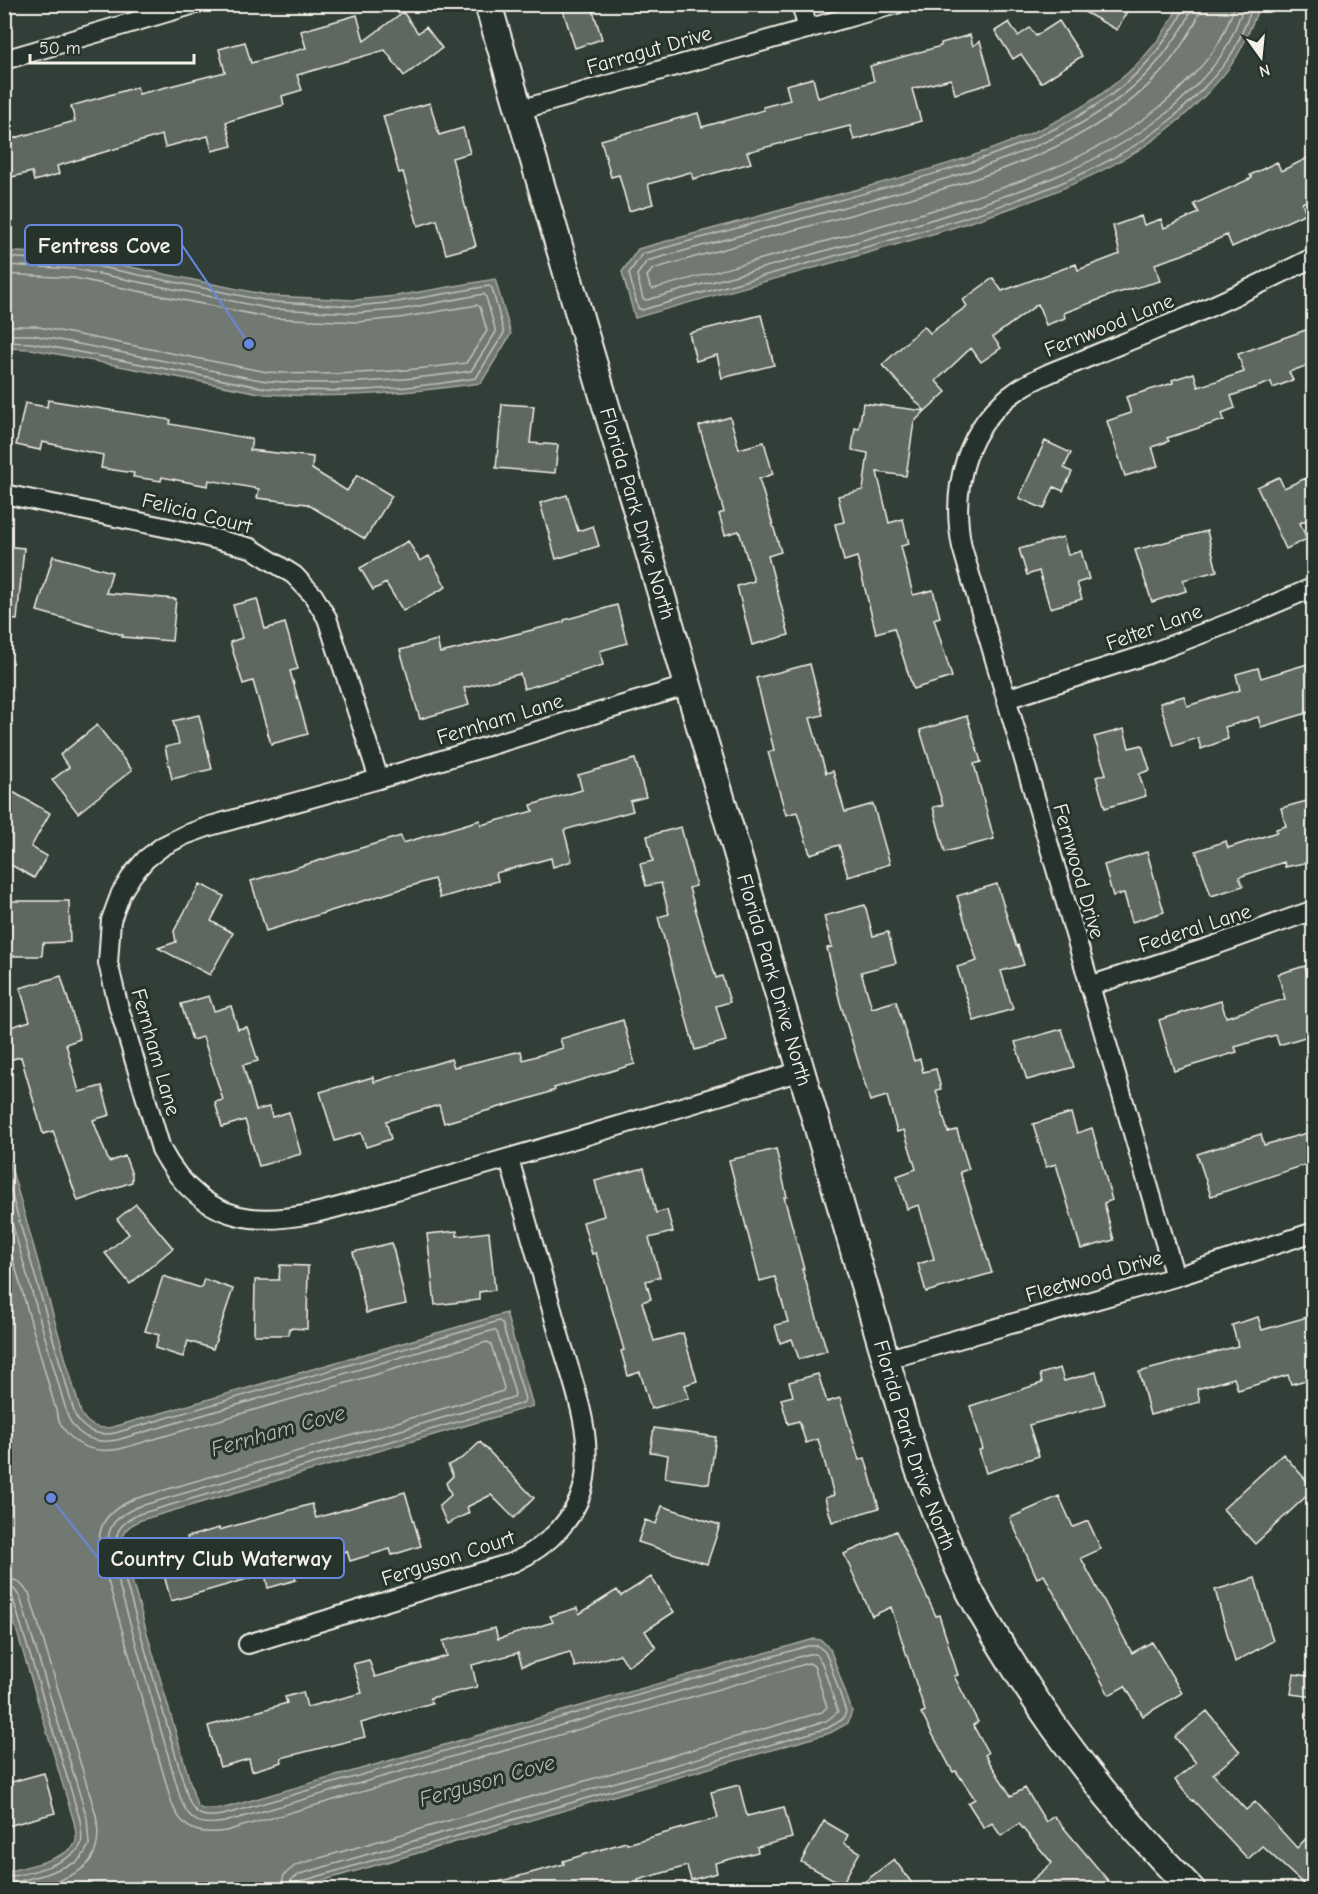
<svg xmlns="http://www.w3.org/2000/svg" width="1318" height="1894" font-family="'Comic Neue',sans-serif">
<rect width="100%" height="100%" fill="#323e38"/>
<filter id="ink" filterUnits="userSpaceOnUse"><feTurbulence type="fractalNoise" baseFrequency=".0167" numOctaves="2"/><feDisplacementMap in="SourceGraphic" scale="12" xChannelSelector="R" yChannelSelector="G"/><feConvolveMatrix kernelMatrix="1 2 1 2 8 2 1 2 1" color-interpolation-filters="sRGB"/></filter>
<g filter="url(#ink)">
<path fill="#727972" stroke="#a6a9a1" stroke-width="1.5" d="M1179,5H1260C1253,21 1247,39 1238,54C1227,75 1193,109 1174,124C1113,177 1012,209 936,233C836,263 735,289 635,318L622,272L638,249C705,231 773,212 840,194C957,162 1123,125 1179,5Z
M5,251L77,256L272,296L355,300L396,296L495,279L511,334L481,383C408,393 338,399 265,394L31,349L5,348Z
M5,1146L81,1413C88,1426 98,1430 113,1427L506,1313L533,1406L141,1520C128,1526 120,1532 122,1546L194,1796L197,1805L202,1809H221L814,1639L821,1640L830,1649L852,1711L848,1723L830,1733L294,1889H5V1872C21,1868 72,1858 76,1841C77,1835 75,1828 74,1822L5,1592Z"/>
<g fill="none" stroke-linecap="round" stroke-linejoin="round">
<path stroke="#c0c1b9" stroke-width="1.5" d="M1184,4C1182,18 1172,29 1165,40C1101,136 945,171 840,200C774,218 708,236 642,254L629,273L638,308L642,310C739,282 838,256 935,227C1012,203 1106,173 1169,121C1187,106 1223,70 1234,50C1241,36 1247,20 1254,4
M1191,4C1191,19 1179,33 1171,44C1106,142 951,178 844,207C778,225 713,243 647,261L637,275L643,299L647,300C740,273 834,250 927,221C1009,196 1094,169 1163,116C1180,103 1218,65 1227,46C1234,33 1239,18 1245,4
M1200,4C1200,21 1188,35 1179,49C1112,149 959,185 850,215C784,233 718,250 653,269L647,276L650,287L653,289C745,263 838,239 930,211C1008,187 1092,160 1157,109C1176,94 1208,62 1219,42C1226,30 1230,17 1236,4
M4,257L76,262L272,302L356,306L397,302L489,286L492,288L504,333L476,378C406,390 336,394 265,388L32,343L4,342
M4,265L75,269L272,309L356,313L398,310L484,294L486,297L496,332L471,371C403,381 335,386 266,381L33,335H4
M4,274L74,278L271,318L357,322L399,318L477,305L480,307L487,331L466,363C400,372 334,377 267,372L34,326H4
M4,1168L75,1415C84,1432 97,1436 115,1433L499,1321L502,1323L525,1399L523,1403L139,1514C123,1522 114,1530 116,1548L188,1798C195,1817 204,1818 223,1815L808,1646H818L825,1652L829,1661L846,1712L843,1719L828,1728L302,1881L298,1884L297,1890
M4,1195L68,1417C78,1438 95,1444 117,1440L494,1330L497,1332L515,1394L514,1397L137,1507C116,1517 105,1526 109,1550L181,1800C190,1823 201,1826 225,1822L809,1654H816L822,1663L838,1712L826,1721L300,1874L291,1880L289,1890
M4,1227L59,1421C72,1446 93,1454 120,1449L487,1342L491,1344L504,1388L503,1391L134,1499C109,1510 95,1524 100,1553L172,1804C183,1831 199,1835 226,1831L809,1663L814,1666L827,1707L822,1712L296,1865L284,1875L280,1890
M4,1578L18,1581L29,1593L96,1815C107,1872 70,1877 26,1890
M4,1587L14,1589L20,1597L87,1818L89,1845L84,1854L77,1862L43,1875L4,1885
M4,1594L10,1595L13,1599L80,1820C81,1827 83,1836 81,1844C75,1862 22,1876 4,1877"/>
</g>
<path fill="#5f6861" stroke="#f4f1e8" stroke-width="1.5" d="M561,4H591L602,39L575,48Z
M1070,4H1131L1117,30Z
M403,12L418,33L426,27L442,48L404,76L385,50L297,75L302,90L282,96L284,105L226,122L232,146L212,151L208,136L165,147L162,135L57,166L59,174L34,181L32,172L4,179V141L75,121L71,106L137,87L139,94L225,72L219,49L245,42L251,63L306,48L301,31L357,15L364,41Z
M1059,21L1082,56L1041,83L1021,54L1013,59L995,31L1009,22L1018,36L1030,28L1036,36Z
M970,35L973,46L980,41L992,83L955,94L951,79L912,89L921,121L854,140L850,126L747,152L751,163L693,179L691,172L648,184L653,204L629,211L619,175L611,177L601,140L698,113L702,127L764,110L763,107L790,100L786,85L813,78L818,98L874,81L870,66L941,46V43Z
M430,103L439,135L463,128L470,153L452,158L476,246L446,254L437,220L418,226L403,172L399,173L383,116Z
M1314,155V198L1302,203L1306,213L1232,247L1227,235L1182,255L1155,264L1160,281L1114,294L1064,313L1065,318L1046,325L1038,304L993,337L1001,348L981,362L971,348L936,381L946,392L925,411L882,365L924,326L930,333L967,306L963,300L993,278L1002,291L1076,264L1078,270L1120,254L1113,226L1141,216L1144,225L1161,219L1164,228L1199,213L1194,204L1252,178L1250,175L1277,162L1281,171Z
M761,315L774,365L722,378L717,355L696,361L689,333Z
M1314,327V363L1289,372L1293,380L1273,388L1271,382L1231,396L1235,408L1222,413L1224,420L1167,438L1169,441L1152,447L1158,466L1125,476L1107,421L1131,413L1126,397L1173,383L1172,380L1194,373L1198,387L1244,372L1238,354Z
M48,400L171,420L170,424L252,439L250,450L313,457L312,469L347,491L357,475L392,496L365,539L307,504L257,498L259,489L209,480L208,486L162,477L161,481L133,477L134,473L101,468L103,455L42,442L40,450L16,445L25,403L47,407Z
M863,403L925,411L914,422L906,476L877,472L889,523L903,519L909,544L901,546L913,595L933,590L940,617L934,619L952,677L913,689L894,628L876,633L857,557L844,561L835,524L844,522L838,496L863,490L868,453L852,450L855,428L859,429Z
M502,404L534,406L530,443L558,445L555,473L496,468Z
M730,417L739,449L764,442L773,474L759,479L781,552L768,556L789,635L752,645L737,586L754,581L739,531L725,535L719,514L724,512L699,426Z
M1045,441L1071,453L1064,468L1072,472L1063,491L1054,487L1044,509L1019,498Z
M1279,477L1284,488L1306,478L1314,494V517L1300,523L1307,539L1286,549L1257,487Z
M567,495L578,531L593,526L599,546L556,559L540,503Z
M1207,531L1217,571L1183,580L1186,591L1152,602L1135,550Z
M1063,537L1068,555L1081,551L1089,579L1077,583L1082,599L1050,608L1039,571L1027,575L1019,549Z
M408,541L420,561L429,556L446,587L403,611L386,583L373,590L360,568Z
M4,546L24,548L17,620L4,619Z
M53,556L112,572L106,593L176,599L172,641L122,637L123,635L37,611Z
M257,599L265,629L285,623L298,669L290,671L308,734L271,744L253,681L243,684L230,642L242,638L233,605Z
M617,605L627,643L600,651L603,665L524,689L520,674L464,688L469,705L420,719L400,650L437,640L440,653L453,650L564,622V620Z
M1314,662V711L1261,727L1258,717L1225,727L1228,739L1201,749L1198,738L1173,746L1160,703L1184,696L1187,706L1240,690L1236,674L1258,668L1261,678Z
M810,664L823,715L810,718L826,773L833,771L845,812L873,804L890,864L848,877L839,845L810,854L797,812L786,815L768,752L774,750L756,678Z
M199,715L212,769L172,779L165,747L179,744L173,721Z
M967,716L981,762L974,764L994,839L945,852L933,807L943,805L920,730Z
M97,725L132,770L78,813L52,780L69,767L60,755Z
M1124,729L1129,748L1142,745L1150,770L1139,774L1146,796L1105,808L1096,777L1106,774L1094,737Z
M635,759L646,797L630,801L633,811L564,830L572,861L553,867L551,858L496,873L498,881L440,898L434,879L266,931L251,881L401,836L403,843L480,820L481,825L533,811L531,805L582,790L578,775Z
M4,787L50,813L31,847L47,856L34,878L4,861Z
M1314,799V834L1307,836L1314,861L1285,867L1284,862L1239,877L1243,886L1211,896L1196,851L1226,841L1228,848L1277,832L1276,829L1286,826L1281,808Z
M681,827L696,886L689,888L716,978L722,976L730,1002L716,1006L726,1041L695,1050L658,917L669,914L661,883L646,886L640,864L653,861L647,836Z
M1147,852L1164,912L1132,922L1124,893L1113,896L1104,865Z
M200,884L224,896L211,921L233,933L210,975L158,948L176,942L174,931Z
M997,884L1016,946L1018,945L1024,965L1001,971L1013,1009L974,1021L957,967L977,961L957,896Z
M4,901H69L70,942L43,943L42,956H4Z
M865,905L873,936L888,932L896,963L861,972L872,1008L896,1001L914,1061L920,1059L923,1072L936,1069L941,1089L936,1090L948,1132L957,1130L969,1169L960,1172L992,1273L926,1292L918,1264L934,1259L919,1205L907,1209L897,1176L916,1169L904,1130L897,1132L887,1096L870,1101L840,1002L827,948L832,947L824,916Z
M1305,966L1314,994V1021L1307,1023L1311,1035L1279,1045L1276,1035L1235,1047L1237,1052L1174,1071L1159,1020L1221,1001L1226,1017L1285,999L1278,974Z
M61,976L80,1039L66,1044L79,1092L102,1086L110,1115L93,1120L109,1162L125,1156L132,1175V1182L78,1201L53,1131L43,1134L21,1057L4,1061V1029L30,1021L20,988Z
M209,996L214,1011L231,1006L238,1029L247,1027L258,1061L243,1065L256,1110L269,1107L272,1117L289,1112L301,1154L259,1166L245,1120L222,1127L215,1102L223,1100L203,1037L192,1040L181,1004Z
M623,1020L635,1064L554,1088L555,1090L535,1097L444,1123L439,1105L386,1121L391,1139L366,1147L361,1133L335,1141L320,1092L373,1077L374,1082L451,1059L454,1067L521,1051L523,1060L563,1048L560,1039Z
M1062,1029L1074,1067L1027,1080L1015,1042Z
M1071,1113L1077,1133L1092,1128L1112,1200L1104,1203L1114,1240L1081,1249L1056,1164L1046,1167L1033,1124Z
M1314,1131V1162L1211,1196L1197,1154L1261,1134L1264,1145Z
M776,1149L787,1197H784L804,1269H802L827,1351L799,1359L792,1339L780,1343L775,1325L788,1322L775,1277L760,1281L729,1160Z
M644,1168L656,1213L667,1210L673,1232L649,1238L660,1277L646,1281L651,1299L642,1302L654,1341L683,1333L697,1381L685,1385L689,1398L651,1409L640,1372L628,1376L621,1351L624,1350L596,1253L592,1254L583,1222L604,1216L595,1181Z
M136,1204L173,1248L130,1284L105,1253L129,1234L117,1219Z
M457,1231V1236L489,1232L495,1290L479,1292V1300L435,1305L427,1234Z
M392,1243L406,1304L366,1313L353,1252Z
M280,1265L308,1266L307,1329L289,1328V1335H254L255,1280H279Z
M163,1276L201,1288L204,1279L233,1289L213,1349L188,1341L183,1357L155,1348L159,1335L145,1331Z
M1314,1315V1378L1291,1384L1288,1375L1238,1390L1234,1378L1197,1389L1200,1402L1150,1415L1139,1372L1238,1346L1232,1325L1258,1317L1262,1330Z
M1060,1368L1064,1381L1096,1372L1105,1404L1029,1425L1039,1456L986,1473L979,1450L983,1449L970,1406L1042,1383L1040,1374Z
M818,1374L827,1402L840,1398L859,1460L865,1458L879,1508L832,1522L825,1498L834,1495L818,1439L806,1443L799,1421L788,1424L781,1399L793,1396L789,1382Z
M654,1428L716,1437L709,1484L665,1478L668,1455L650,1452Z
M480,1442L534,1498L514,1518L491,1495L467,1507L469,1513L447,1524L439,1506L451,1495L446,1483L453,1476L448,1465L464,1457Z
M1283,1454L1314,1489L1255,1544L1223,1509Z
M405,1492L421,1546L392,1555L390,1549L350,1561L347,1551L292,1566L296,1580L268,1588L265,1574L171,1601L161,1564L192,1555L187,1537L219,1528V1530L312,1504L316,1518Z
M1059,1496L1073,1527L1088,1521L1101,1549L1081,1558L1132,1653L1152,1642L1182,1693L1143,1716L1125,1686L1109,1695L1044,1575L1037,1578L1010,1518Z
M662,1506L720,1525L707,1564L638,1542L645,1520L656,1524Z
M896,1531L936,1616L939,1615L958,1675L954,1676L978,1722L973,1725L988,1753L985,1755L1011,1796L1025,1788L1046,1822L1054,1816L1116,1890H1021L1052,1863L1019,1824L1001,1836L992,1823L984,1828L968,1803L975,1799L956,1771L953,1772L921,1713L925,1711L891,1607L872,1616L844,1554Z
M651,1577L674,1612L645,1631L656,1648L628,1666L620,1654L575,1667L570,1652L522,1666L518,1653L472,1665L477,1687L430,1698L432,1703L361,1723L365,1737L281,1758L282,1762L252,1771L249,1759L220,1767L208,1726L287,1703L285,1697L303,1692L307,1707L362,1693L353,1664L369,1660L375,1677L447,1656L443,1641L495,1628L498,1639L553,1622L550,1616L577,1608L579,1614L617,1590L621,1596Z
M1255,1578L1273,1641L1235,1662L1215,1590Z
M1294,1674L1314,1677V1697L1291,1694Z
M1207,1711L1240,1752L1213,1774L1246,1810L1255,1802L1297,1848L1314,1830V1890H1310L1262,1846L1248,1859L1193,1800L1192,1801L1175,1780L1196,1763L1175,1737Z
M44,1773L55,1813L4,1827V1784Z
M739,1785L747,1816L784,1807L792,1838L757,1847L758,1852L715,1863L717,1873L691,1880L687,1866L638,1880L641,1890H490V1884L564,1864L563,1861L626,1842L627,1844L718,1818L711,1792Z
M824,1821L848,1835L844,1843L860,1852L842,1884L801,1862Z
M894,1859L917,1890H854Z"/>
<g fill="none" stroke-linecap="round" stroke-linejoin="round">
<g stroke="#f4f1e8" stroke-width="22">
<path id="street" d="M801,4L808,29
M4,60L195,4
M519,110L896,4
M4,494L183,531L251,548L294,575L313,595L327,618L379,779
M689,685L379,779L210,826L185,835L163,846L146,859L133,874L121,893L111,920L108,963L119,1008L161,1149C180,1185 209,1213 251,1218C301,1224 365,1198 414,1185C544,1149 672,1110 801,1071
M1006,699L1146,655L1232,622L1314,587
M1089,986L1210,947L1314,910
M1175,1277L962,547C950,488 966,425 1018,390C1037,377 1059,369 1080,361C1108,349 1137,338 1165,326C1215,306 1265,282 1314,257
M885,1360L1175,1277L1314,1232
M248,1644L514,1562C547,1547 579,1517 585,1478C593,1429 571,1378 558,1331C542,1274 525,1216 509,1159"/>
</g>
<g stroke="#f4f1e8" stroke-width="30">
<g id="secondary">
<path id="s1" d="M488,4L916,1462C931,1502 946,1542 964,1580C978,1609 995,1636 1012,1663C1063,1746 1123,1820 1192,1890"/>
</g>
</g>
<use href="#street" stroke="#26332d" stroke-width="18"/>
<use href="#secondary" stroke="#26332d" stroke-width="26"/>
</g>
</g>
<g text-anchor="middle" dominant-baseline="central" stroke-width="6" stroke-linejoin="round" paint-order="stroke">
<g font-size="21" fill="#f4f1e8" stroke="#26332d">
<text transform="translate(649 50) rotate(-16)">Farragut Drive</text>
<text transform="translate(1109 325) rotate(-22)">Fernwood Lane</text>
<text transform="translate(197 513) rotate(14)">Felicia Court</text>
<text stroke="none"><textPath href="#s1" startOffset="531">Florida Park Drive North</textPath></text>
<text transform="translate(1154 627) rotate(-20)">Felter Lane</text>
<text transform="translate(500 719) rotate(-17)">Fernham Lane</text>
<text transform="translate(1079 871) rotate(74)">Fernwood Drive</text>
<text transform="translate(1195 928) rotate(-18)">Federal Lane</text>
<text stroke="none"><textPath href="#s1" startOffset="1017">Florida Park Drive North</textPath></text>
<text transform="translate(156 1052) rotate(74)">Fernham Lane</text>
<text transform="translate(1094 1276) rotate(-16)">Fleetwood Drive</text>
<text stroke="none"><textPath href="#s1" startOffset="1503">Florida Park Drive North</textPath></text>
<text transform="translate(448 1558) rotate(-18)">Ferguson Court</text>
</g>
<g font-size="22" font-style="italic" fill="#babbb3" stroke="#26332d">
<text transform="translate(278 1431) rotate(-16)">Fernham Cove</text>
<text transform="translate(487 1781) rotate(-16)">Ferguson Cove</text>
</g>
</g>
<path fill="none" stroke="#6887de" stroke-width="2" d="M249 344L182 245M51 1498L98 1558"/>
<g fill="#6887de" stroke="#26332d" stroke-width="2">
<circle cx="249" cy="344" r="6"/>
<circle cx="51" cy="1498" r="6"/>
</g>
<g fill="#26332d" stroke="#6887de" stroke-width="2">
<rect x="25" y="225" width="157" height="40" rx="6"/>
<rect x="98" y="1538" width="246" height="40" rx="6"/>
</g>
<g font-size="22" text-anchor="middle" font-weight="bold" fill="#f4f1e8">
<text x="104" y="253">Fentress Cove</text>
<text x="221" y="1566">Country Club Waterway</text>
</g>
<rect width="1318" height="1894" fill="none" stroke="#26332d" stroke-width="24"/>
<rect x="12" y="12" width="1294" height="1870" fill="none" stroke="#f4f1e8" stroke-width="2" filter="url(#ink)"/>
<g transform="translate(1261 57) rotate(165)" stroke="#26332d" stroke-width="4.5" paint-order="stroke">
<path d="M0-4.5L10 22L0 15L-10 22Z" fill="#f4f1e8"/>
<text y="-9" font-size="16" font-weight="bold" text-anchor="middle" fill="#f4f1e8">N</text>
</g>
<path d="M30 54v9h164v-9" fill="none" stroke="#f4f1e8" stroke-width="3"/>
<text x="39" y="54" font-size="18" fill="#f4f1e8" stroke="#26332d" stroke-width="4.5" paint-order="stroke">50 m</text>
</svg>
